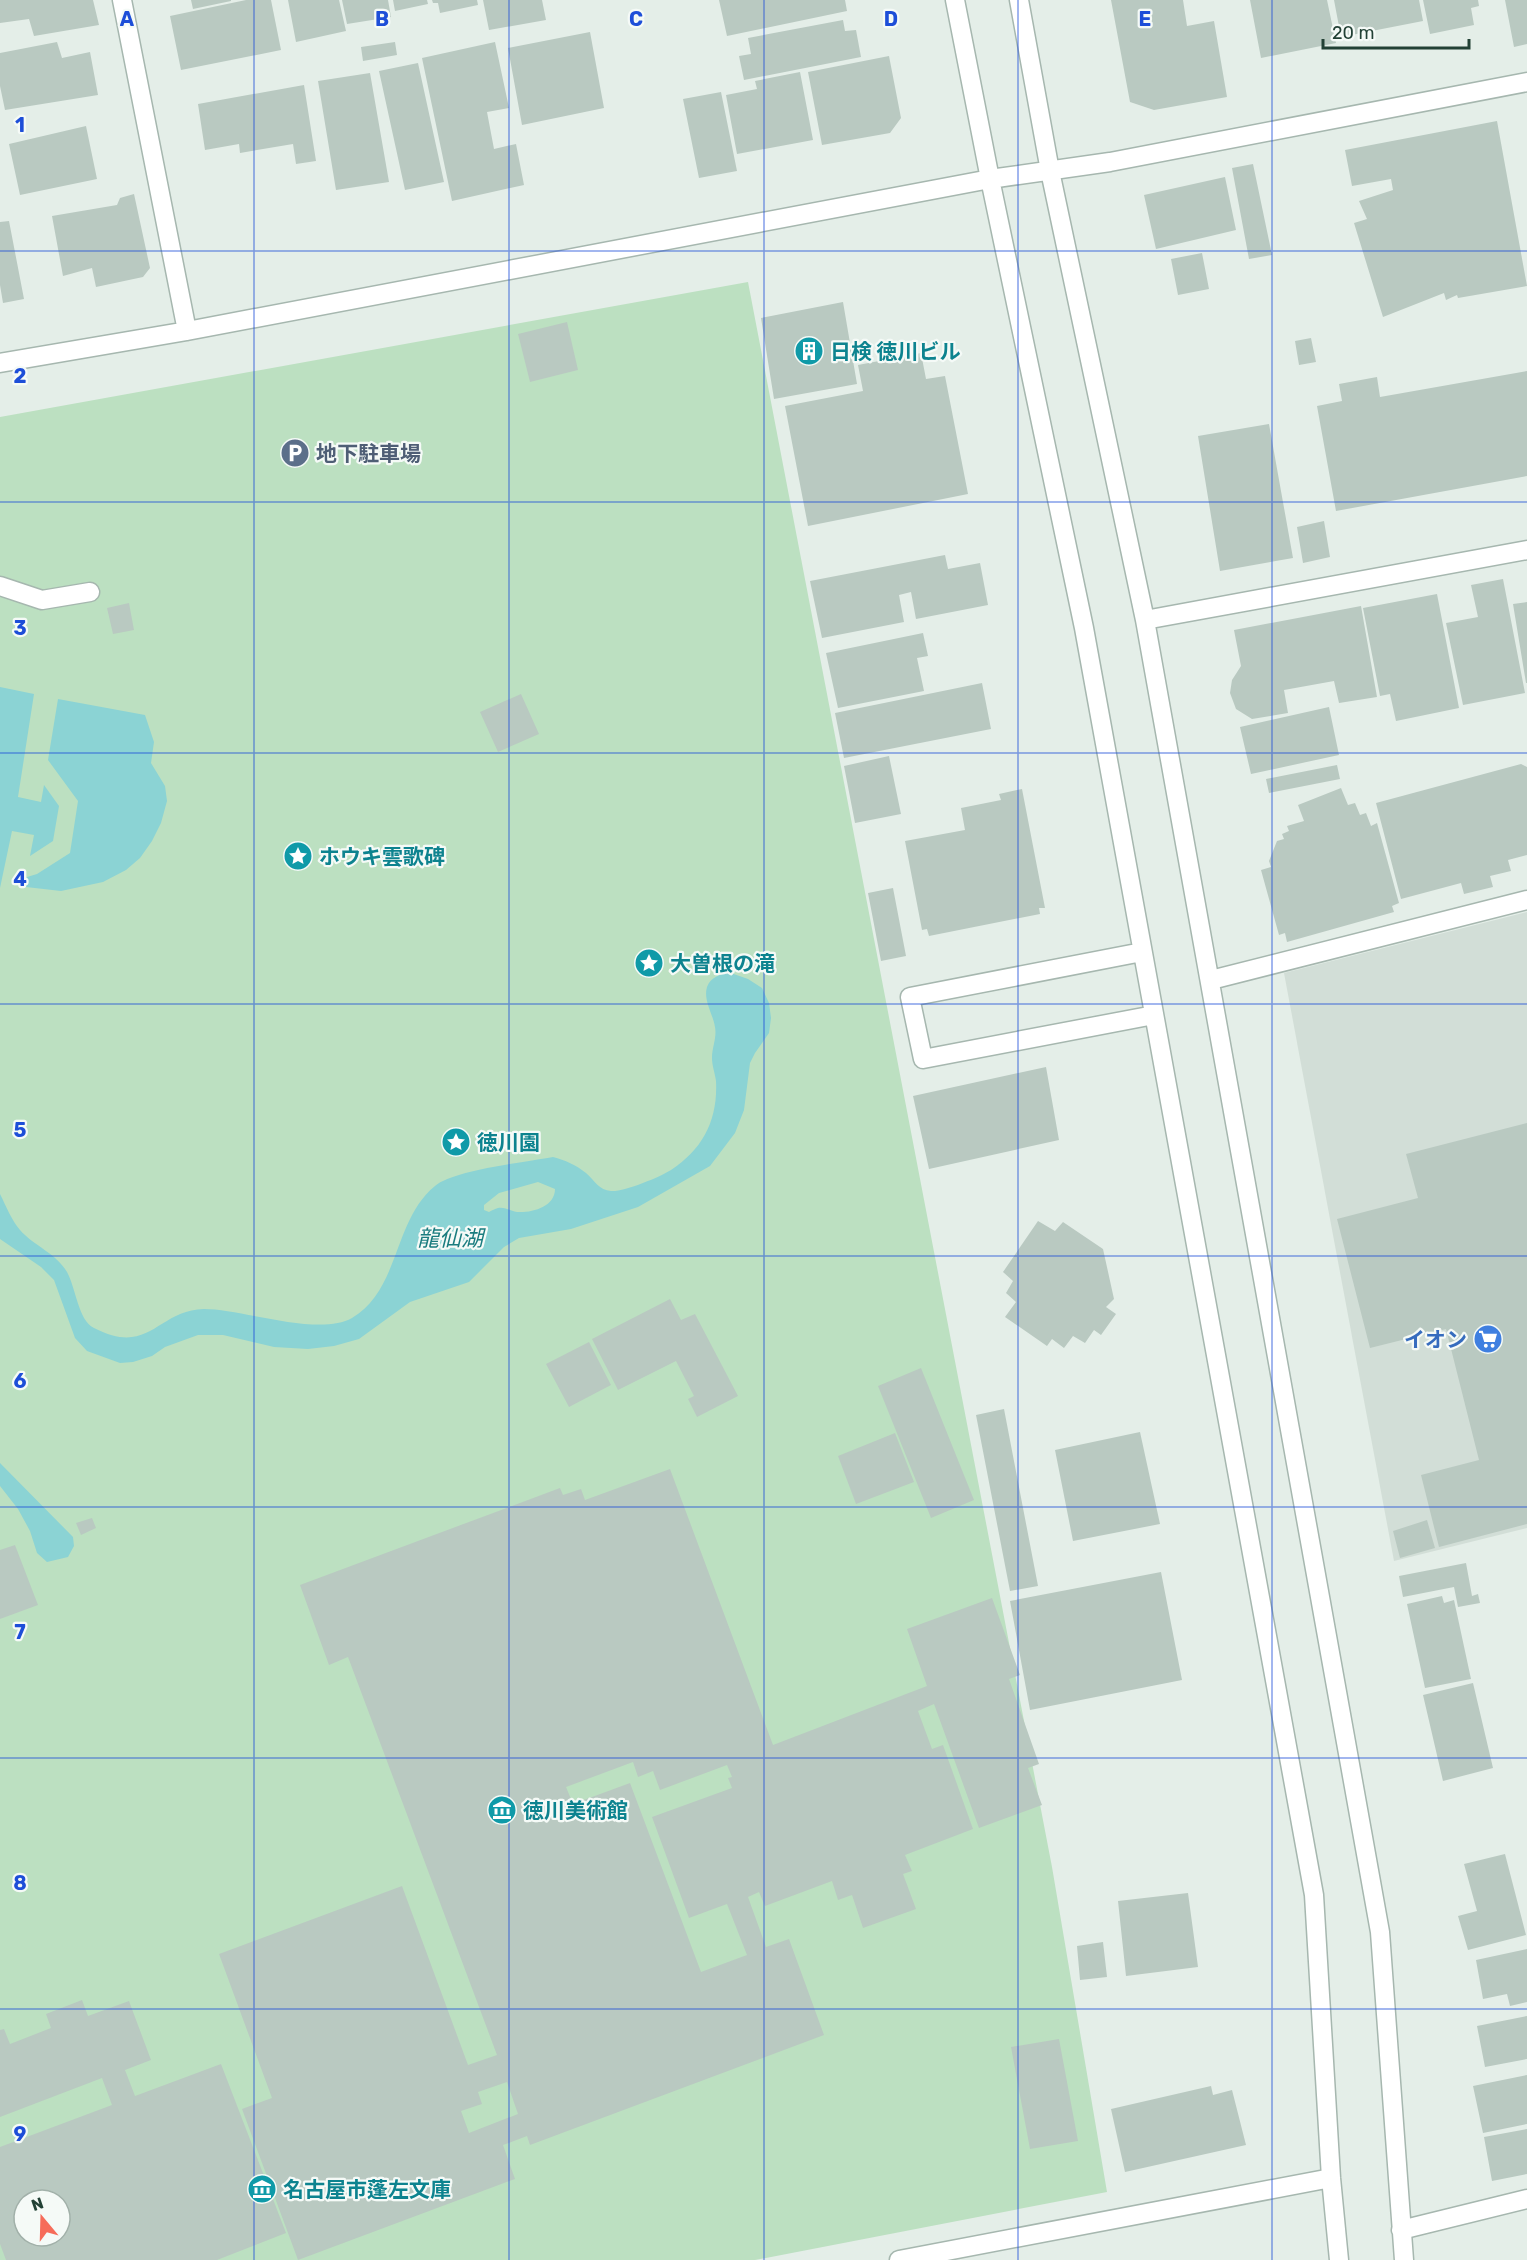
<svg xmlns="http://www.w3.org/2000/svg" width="1527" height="2260" font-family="Rubik,'Noto Sans JP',sans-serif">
<rect width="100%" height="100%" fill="#e4eee8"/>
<path fill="#d2ded7" d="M1527,912V1528L1394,1561L1284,973Z"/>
<path fill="#bce0c1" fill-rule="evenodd" d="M748,282L1052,1867L1107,2192L755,2260H0V417ZM24,2200H60V2236H24Z"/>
<path fill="#8bd3d4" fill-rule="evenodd" d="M0,687L34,694L18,797L41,802L44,785L59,806L53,841L30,856L34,835L12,831L0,888Z
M58,699L145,715L154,742L151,763L165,786L167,801L161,823L152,841L140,858L126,870L103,882L61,891L26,887L27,877L37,874L70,853L78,801L48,760Z
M728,972L748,979L762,988L769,1003L771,1018L769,1033L755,1053L750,1063L744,1110L735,1133L710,1166L638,1207L571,1229L519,1238L504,1247L469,1282L410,1302L359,1339L334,1346L308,1349L274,1347L223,1335H198L165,1347L152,1356L133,1362L120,1363L87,1351L75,1338L54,1280L41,1267L0,1239V1194C6,1206 12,1221 20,1230C34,1246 56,1253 67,1272C76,1288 78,1320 94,1328C150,1357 157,1310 204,1309C242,1309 319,1337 352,1318C400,1290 393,1220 435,1186C453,1170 527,1162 553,1157C565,1160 576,1165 586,1173C595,1181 599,1190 611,1191C624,1192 660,1177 671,1170C703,1149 718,1120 716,1081C715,1073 712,1066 712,1058C712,1047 717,1038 715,1027C713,1014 703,1000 707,987C711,977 719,975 728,972ZM538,1182L555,1189C555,1207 532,1213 517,1212C510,1211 506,1207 498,1208C495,1209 492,1210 489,1212L484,1210V1205L499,1193Z
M0,1463L73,1537L74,1546L68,1557L47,1562L37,1553L30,1531L18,1509L0,1486Z"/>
<path fill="#b9c9c1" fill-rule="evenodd" d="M0,0H93L99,25L34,36L29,19L0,23Z
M191,0H231V1L193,9Z
M246,0H271L281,50L181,70L170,16Z
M288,0H339L346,31L296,42Z
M342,0H388L391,17L347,24Z
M393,0H427L428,4L395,11Z
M432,0H477L478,5L440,13L438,3H433Z
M483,0H542L546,20L489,30Z
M719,0H845L847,11L727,36Z
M1111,0H1183L1187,26L1214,21L1227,97L1154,110L1130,102Z
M1250,0H1327L1336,43L1261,58Z
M1334,0H1419L1423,21L1341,37Z
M1423,0H1478L1479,6L1471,8L1474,25L1430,34Z
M1505,0H1527V44L1514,47Z
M843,20L845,31L856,30L861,57L744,80L739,56L751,54L748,38Z
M590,32L604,108L522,125L508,48Z
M57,42L62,58L90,52L98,95L5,110L0,86V53Z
M395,42L397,55L363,61L361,47Z
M495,42L509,108L487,112L494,149L516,144L524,185L452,201L422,58Z
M889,56L901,118L890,133L822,145L808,72Z
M418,63L444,182L405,190L379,71Z
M800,72L813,140L737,154L726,95L757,89L755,81Z
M370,73L389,182L336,190L318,81Z
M304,85L316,161L296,164L293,144L240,153L239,144L205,150L198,104Z
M721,92L737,171L699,178L683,99Z
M1497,121L1527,286L1458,298L1457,295L1446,300L1444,293L1383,317L1354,223L1367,219L1359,201L1393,190L1391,179L1352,186L1345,150Z
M86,126L97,179L20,195L9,144Z
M1253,164L1272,255L1249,259L1232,168Z
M1225,177L1236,230L1156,249L1144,195Z
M134,194L150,268L143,277L96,287L92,268L63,276L52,216L117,205L120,198Z
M9,221L24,299L3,303L0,285V222Z
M1202,253L1209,289L1178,295L1171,259Z
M843,302L857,384L774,399L761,318Z
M567,322L578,370L530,382L518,334Z
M1311,338L1316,362L1299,365L1295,341Z
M921,353L926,379L945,376L968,494L808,526L785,406L863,391L858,365Z
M1527,371V476L1336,511L1317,406L1342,401L1339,384L1377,377L1380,397Z
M1269,424L1293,558L1220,571L1198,436Z
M1324,521L1330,557L1303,563L1297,527Z
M945,555L948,569L980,563L988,605L916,619L911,592L899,595L904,622L822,638L810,581Z
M1503,579L1525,693L1463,705L1446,623L1478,617L1471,585Z
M1437,594L1459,708L1396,721L1390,694L1380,696L1363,608Z
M1527,602V683H1526L1513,604Z
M129,603L134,630L113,634L107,608Z
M1361,606L1377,697L1339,703L1334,681L1284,690L1288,713L1252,719L1236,709L1230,693L1232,680L1241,666L1234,630Z
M923,633L928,656L917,658L924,691L838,708L826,653Z
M982,683L991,729L844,758L835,713Z
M521,694L539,734L498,752L480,712Z
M1329,707L1339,755L1251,774L1240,727Z
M889,756L901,814L855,823L844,766Z
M1521,764L1527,767V855L1508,860L1511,871L1490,876L1493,887L1464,894L1461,883L1401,899L1376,803Z
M1337,765L1340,779L1269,793L1266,779Z
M1341,788L1348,805L1355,803L1360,815L1366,813L1371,826L1377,823L1399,903L1392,906L1394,912L1287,942L1285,933L1279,935L1261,870L1271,867L1269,861L1277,841L1284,839L1282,834L1289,831L1287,826L1304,821L1298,805Z
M1022,789L1045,908H1039L1040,914L929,936L927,929L922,930L905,841L965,830L961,808L1001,800L999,794Z
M893,888L906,956L881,961L868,893Z
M1046,1067L1059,1140L929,1169L913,1096Z
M1527,1123V1524L1439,1547L1421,1475L1479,1460L1446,1329L1370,1348L1337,1219L1418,1198L1406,1154Z
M1038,1221L1055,1231L1063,1222L1103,1249L1114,1299L1106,1307L1116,1314L1101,1335L1094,1330L1085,1343L1073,1336L1064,1348L1052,1339L1047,1346L1005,1317L1016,1302L1006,1293L1013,1281L1003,1272Z
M670,1299L681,1320L695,1314L738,1396L697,1417L688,1399L694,1396L676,1361L618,1390L592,1339Z
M589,1342L611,1385L569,1407L546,1364Z
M921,1368L974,1500L931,1518L878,1386Z
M1004,1409L1038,1586L1010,1591L976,1415Z
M1140,1432L1160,1524L1073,1541L1055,1450Z
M895,1433L914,1482L856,1504L838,1456Z
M670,1469L773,1745L927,1686L907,1629L992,1598L1020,1675L1009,1679L1039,1764L1028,1768L1042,1805L979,1828L934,1704L918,1711L932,1749L943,1745L973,1829L905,1855L912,1871L903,1874L916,1909L863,1928L852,1895L838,1900L832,1881L765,1906L759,1892L748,1897L766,1947L789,1939L824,2035L530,2145L527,2136L503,2145L515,2179L298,2260L242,2109L272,2098L219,1954L402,1886L468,2065L497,2055L348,1657L329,1665L300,1585L560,1488L563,1495L581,1489L585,1500ZM633,1762L638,1777L653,1771L660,1790L727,1765L732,1777L728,1778L732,1788L652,1817L689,1918L727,1904L747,1955L701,1972L630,1783L573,1804L566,1787ZM507,2082L518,2114L469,2133L461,2111L482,2104L478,2092Z
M92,1518L96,1528L81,1535L76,1523Z
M1427,1520L1435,1548L1400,1558L1393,1531Z
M15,1545L38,1605L0,1619V1550Z
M1466,1563L1472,1596L1478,1594L1480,1603L1458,1607L1454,1587L1403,1597L1399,1576Z
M1161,1572L1182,1680L1030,1710L1010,1601Z
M1442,1596L1444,1603L1454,1600L1471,1679L1425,1688L1407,1604Z
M1473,1683L1493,1768L1443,1781L1423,1695Z
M1505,1854L1526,1935L1468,1950L1458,1916L1477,1911L1464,1864Z
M1188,1893L1198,1967L1126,1976L1118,1901Z
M1103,1942L1107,1977L1080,1980L1077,1946Z
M1527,1949V2002L1510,2006L1507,1994L1483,1999L1476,1960Z
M82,2000L88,2016L129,2001L151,2060L125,2070L135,2096L221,2064L286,2233L217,2260H6L0,2244V2147L112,2105L102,2078L0,2117V2030L4,2029L10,2044L51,2028L46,2014ZM24,2200H60V2236H24Z
M1527,2016V2059L1485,2067L1477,2026Z
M1059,2039L1078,2141L1030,2149L1011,2047Z
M1527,2075V2124L1483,2133L1473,2086Z
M1211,2086L1213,2095L1232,2090L1246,2145L1125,2172L1111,2109Z
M1527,2129V2174L1492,2181L1484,2137Z"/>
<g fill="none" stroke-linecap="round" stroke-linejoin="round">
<g stroke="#a6b7af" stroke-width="21">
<path id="minor" d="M122,0L187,331
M955,0L990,179L1084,628L1314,1895L1331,2178L1339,2260
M1019,0L1050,171L1145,620L1380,1932L1404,2260
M0,363L187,331L990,179L1110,162L1527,82
M0,586L42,600L90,592
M1145,620L1527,550
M1142,952L910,997L923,1059L1154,1015
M1211,980L1527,900
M1401,2230L1527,2199
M899,2260L1331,2178"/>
</g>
<use href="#minor" stroke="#fff" stroke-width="18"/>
</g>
<path fill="none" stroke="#1d4ed8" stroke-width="1.5" stroke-opacity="0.55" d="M254,0V2260M509,0V2260M764,0V2260M1018,0V2260M1272,0V2260M0,251H1527M0,502H1527M0,753H1527M0,1004H1527M0,1256H1527M0,1507H1527M0,1758H1527M0,2009H1527"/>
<defs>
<g id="building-disc" transform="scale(1.5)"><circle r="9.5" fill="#0f9aa8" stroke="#f5faf7"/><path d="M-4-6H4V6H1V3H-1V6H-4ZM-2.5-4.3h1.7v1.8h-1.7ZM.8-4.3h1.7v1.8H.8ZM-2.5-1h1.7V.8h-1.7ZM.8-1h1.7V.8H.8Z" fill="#fff"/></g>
<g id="parking-disc" transform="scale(1.5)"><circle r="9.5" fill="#5c6f8a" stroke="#f5faf7"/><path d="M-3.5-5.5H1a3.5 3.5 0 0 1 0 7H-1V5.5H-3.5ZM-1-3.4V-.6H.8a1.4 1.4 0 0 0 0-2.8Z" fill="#fff"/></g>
<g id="sight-disc" transform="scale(1.5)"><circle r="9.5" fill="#0f9aa8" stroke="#f5faf7"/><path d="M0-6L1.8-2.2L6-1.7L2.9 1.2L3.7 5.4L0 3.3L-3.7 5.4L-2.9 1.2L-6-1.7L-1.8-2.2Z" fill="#fff"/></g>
<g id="supermarket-disc" transform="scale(1.5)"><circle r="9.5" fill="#3f7fe0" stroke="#f5faf7"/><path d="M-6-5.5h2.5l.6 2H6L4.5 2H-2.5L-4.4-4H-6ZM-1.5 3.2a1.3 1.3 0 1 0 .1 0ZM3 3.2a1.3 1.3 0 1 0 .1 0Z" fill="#fff"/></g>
<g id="museum-disc" transform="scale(1.5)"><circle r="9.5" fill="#0f9aa8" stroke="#f5faf7"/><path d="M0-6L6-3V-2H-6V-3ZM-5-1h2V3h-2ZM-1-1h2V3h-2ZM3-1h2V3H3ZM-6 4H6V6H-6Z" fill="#fff"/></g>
</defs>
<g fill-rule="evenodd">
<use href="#building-disc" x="809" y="351"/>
<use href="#parking-disc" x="295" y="453"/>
<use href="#sight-disc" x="298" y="856"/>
<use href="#sight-disc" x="649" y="963"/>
<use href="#sight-disc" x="456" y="1142"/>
<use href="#supermarket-disc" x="1488" y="1339"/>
<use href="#museum-disc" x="502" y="1810"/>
<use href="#museum-disc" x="262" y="2189"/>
</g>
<g text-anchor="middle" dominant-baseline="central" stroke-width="4.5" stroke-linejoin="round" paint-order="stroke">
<g font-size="21" font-weight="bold" fill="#0d838f" stroke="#f5faf7" text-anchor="start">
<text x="830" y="351">日検 徳川ビル</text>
<text x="319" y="856">ホウキ雲歌碑</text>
<text x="670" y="963">大曽根の滝</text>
<text x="477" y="1142">徳川園</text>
<text x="523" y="1810">徳川美術館</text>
<text x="283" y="2189">名古屋市蓬左文庫</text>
</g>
<g font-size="21" font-weight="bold" fill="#4e5e75" stroke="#f5faf7" text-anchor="start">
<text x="316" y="453">地下駐車場</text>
</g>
<g font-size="21" font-weight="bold" fill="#366cbe" stroke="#f5faf7" text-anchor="end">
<text x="1467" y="1339">イオン</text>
</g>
<g font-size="22" font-style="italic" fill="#1a7c7f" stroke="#f5faf7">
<text x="450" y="1238">龍仙湖</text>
</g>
</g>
<g font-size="20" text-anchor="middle" font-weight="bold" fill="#1d4ed8" stroke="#f5faf7" stroke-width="4.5" stroke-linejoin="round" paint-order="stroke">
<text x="127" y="26">A</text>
<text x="382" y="26">B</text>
<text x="636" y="26">C</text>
<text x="891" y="26">D</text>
<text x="1145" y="26">E</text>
<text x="20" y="132">1</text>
<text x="20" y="383">2</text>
<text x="20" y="635">3</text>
<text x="20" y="886">4</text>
<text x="20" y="1137">5</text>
<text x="20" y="1388">6</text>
<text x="20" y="1639">7</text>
<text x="20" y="1890">8</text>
<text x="20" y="2141">9</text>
</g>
<g transform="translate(42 2218) rotate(341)"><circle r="28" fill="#f5faf7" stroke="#a1b0a9" stroke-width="1.5"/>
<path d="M0-4.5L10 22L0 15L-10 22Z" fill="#f66c5a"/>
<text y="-9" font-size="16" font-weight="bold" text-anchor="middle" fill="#224135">N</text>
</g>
<path d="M1323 39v9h146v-9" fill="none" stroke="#224135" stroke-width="3"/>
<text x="1332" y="39" font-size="18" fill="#224135" stroke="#f5faf7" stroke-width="4.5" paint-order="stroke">20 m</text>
</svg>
